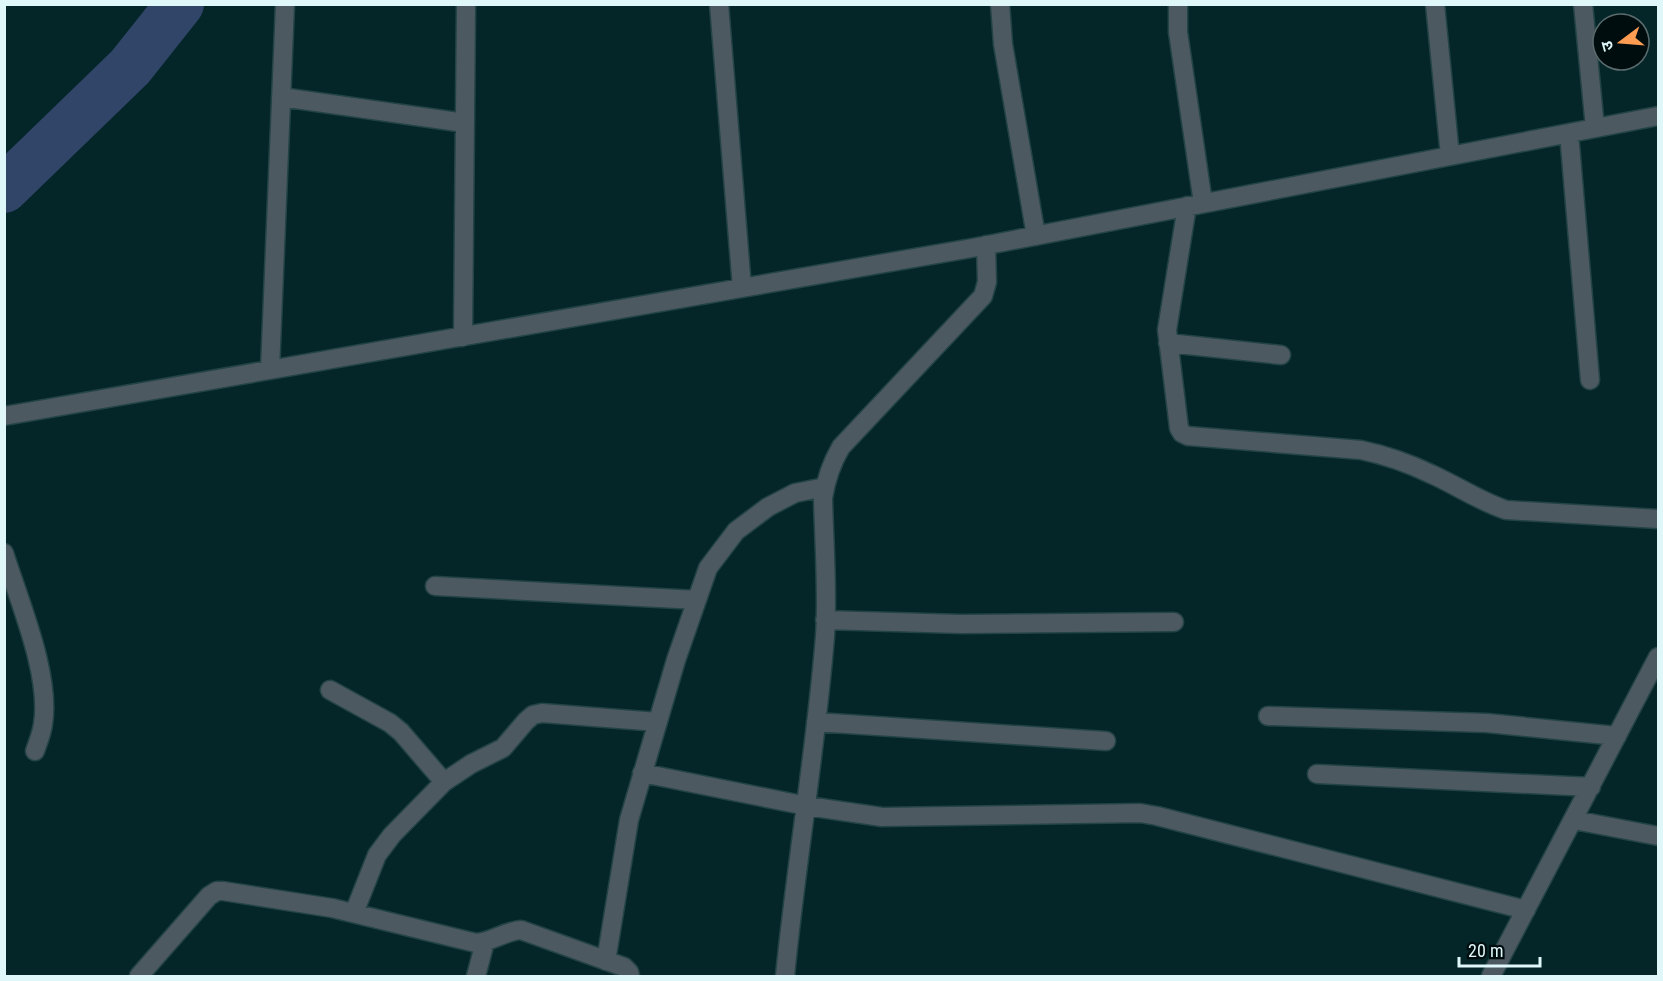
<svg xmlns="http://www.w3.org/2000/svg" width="1663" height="981" font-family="'Roboto Condensed','Noto Sans Devanagari',sans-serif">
<rect width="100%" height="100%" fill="#042629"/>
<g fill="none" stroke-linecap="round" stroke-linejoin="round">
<path stroke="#314569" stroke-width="48" d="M4,189L130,67L180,4"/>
<g stroke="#234346" stroke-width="21">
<path id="minor" d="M719,4L742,288
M1000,4L1003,44L1036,236
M1178,4V32L1203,203
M1435,4L1450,156
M1583,4L1595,128
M281,97L465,123
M1569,133L1590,380
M1187,206L1167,330L1179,428L1182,433L1188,436L1361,450C1385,455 1408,463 1431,474C1456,485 1479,501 1506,510L1658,519
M463,337L466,4
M1168,343L1281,355
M270,370L285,4
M4,416L972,248L1658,116
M4,553C19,601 51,675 43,724C42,733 38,742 35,751
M435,586L697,600
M825,620L961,624L1174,622
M330,690L390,723L401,732L444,782
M1268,716L1487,723L1617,736
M816,722L1106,741
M642,773L807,806L882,817L1140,813L1157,816L1526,910
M1317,774L1591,787
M1574,820L1658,836
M354,913L377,855L392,835L444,782L471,764L503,748L526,721L533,715L542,713L658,722
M606,961L629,820L676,660L708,568L736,531L768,507L795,493L825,487
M139,976L209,896L217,891H223L332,908L476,943C492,942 505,931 521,930L624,967L629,972L630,976
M476,976L485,942
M785,976C796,863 816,750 825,636C828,590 824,544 823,498C826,479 831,464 841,447L983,296L987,282L986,245
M1491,976L1658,657"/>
</g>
<use href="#minor" stroke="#4c5961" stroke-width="18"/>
</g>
<rect width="1663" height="981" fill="none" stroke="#e0f7f9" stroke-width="12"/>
<g transform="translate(1621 42) rotate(254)"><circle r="28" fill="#000d0f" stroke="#5a6b6d" stroke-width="1.5"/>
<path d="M0-4.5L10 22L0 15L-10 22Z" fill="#fc9d53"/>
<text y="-9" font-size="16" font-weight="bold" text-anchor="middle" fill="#e0f7f9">उ</text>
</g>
<path d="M1459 957v9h81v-9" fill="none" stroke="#e0f7f9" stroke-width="3"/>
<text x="1468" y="957" font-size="18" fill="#e0f7f9" stroke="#000d0f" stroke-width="4.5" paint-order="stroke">20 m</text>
</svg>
